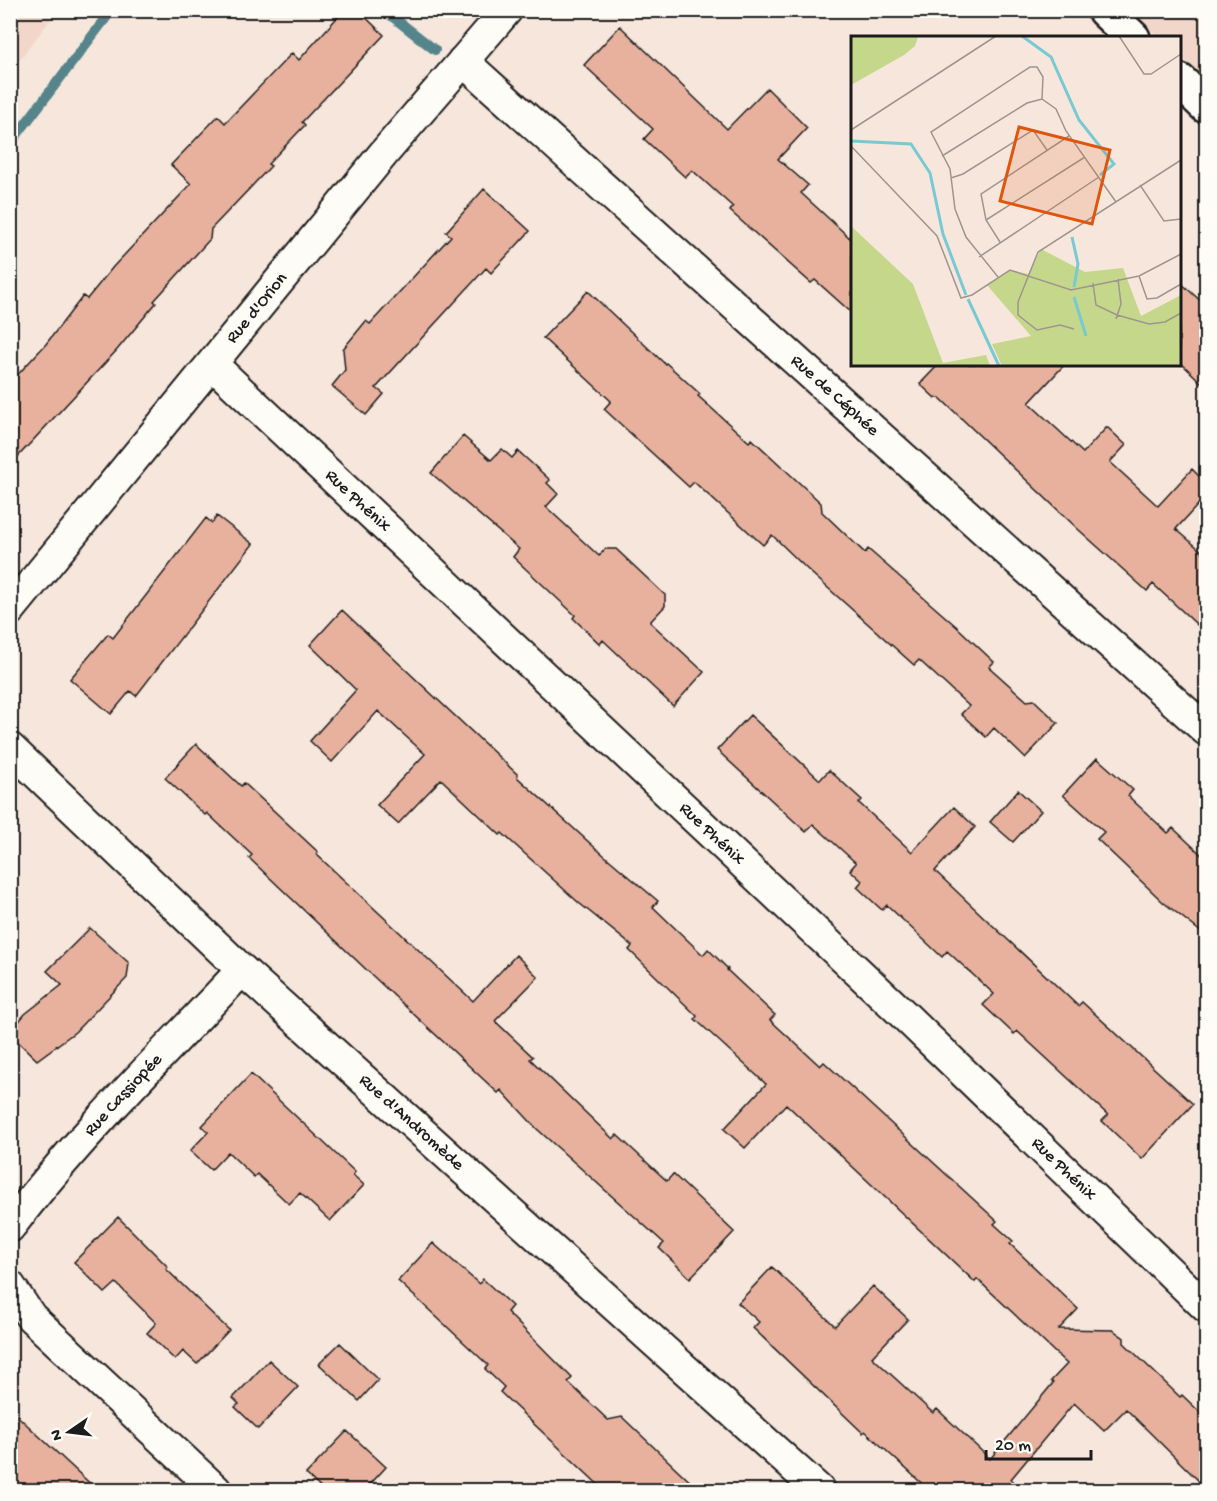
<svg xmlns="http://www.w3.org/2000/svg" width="1217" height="1501" font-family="'Gochi Hand',sans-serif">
<rect width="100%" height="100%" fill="#f7e6dc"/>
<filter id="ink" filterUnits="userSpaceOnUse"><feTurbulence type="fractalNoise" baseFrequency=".0167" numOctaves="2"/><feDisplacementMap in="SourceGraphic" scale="12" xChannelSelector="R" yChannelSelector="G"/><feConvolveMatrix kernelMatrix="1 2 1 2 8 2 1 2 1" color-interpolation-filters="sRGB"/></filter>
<g filter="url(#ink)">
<path fill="#f2d6c9" d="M11,10L57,11L11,71L10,11Z
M1130,11H1206V81L1180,56V38L1159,37Z"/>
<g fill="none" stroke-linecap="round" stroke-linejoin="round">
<path stroke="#54848a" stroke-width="10" d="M384,10L435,50
M10,144L112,10"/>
</g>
<path fill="#e8b19e" stroke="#1c1c1c" stroke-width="1.5" d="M344,10H358L384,35L302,122L305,125L268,164L271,166L211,229L210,239L154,301L156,303L117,350L10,465V383L46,344L83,296L87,299L113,267L191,184L171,165L218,116L225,123L292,53L299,60Z
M620,26L727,129L767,88L807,128L778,159L808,185L801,193L852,240V313L815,280L811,283L730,211L733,207L692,170L685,177L644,139L653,129L584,65Z
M484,189L530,231L491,273L486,268L376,388L384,394L366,415L332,386L345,370L343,349L366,321L370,324L451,236L446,232Z
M1179,281L1206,306V387L1179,361Z
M588,291L665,364L666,363L700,394L698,396L749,442L752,439L821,503L822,512L865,553L868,549L957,627L994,662L989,667L1027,701L1034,700L1058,723L1025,758L994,728L986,737L961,714L969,706L919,660L914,665L809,571L772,535L763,545L694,482L689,487L604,409L611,401L543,338Z
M939,364H1065L1029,403L1083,453L1107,427L1126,445L1110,462L1158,506L1192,469L1206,483V496L1176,529L1206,555V633L1153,584L1147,591L1079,530L940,398H935L920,384Z
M463,436L491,460L502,449L512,458L518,451L550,480L547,483L558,494L546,507L599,556L605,549H616L665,595V606L650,622L704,672L673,706L603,640L600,644L573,618L575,615L513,557L519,549L431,473Z
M217,516L253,544L136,696L130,691L111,714L70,679L108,634L113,638L206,518L212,523Z
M342,610L518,775L517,777L592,845L658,901L653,907L703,955L708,949L728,969L727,970L775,1015L770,1020L820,1066L824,1062L997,1221L994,1224L1013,1241L1010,1244L1078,1309L1059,1329L1113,1330L1124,1338V1343L1180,1397L1182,1395L1206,1418V1488L1126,1409L1104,1431L1074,1403L1011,1479L1023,1491H930L865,1431L863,1433L753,1328L759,1322L738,1303L772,1267L835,1326L873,1286L908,1319L872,1357L933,1413L937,1409L990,1459L1053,1383L1051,1381L1067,1364L977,1279L975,1282L786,1104L745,1148L724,1129L766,1084L695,1019L697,1016L629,950L632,946L579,903L502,833L500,835L441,779L398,824L377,805L425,754L378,711L332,762L310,741L356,690L310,645Z
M750,715L820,780L829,770L862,800L859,803L912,852L954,807L975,827L935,871L1078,1006L1082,1002L1193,1104L1142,1159L1102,1121L1108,1115L1017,1031L1014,1034L983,1005L994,994L947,951L942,957L887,905L882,910L857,887L862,881L850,870L856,863L813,824L806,832L717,750Z
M196,744L241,786L244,783L318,852L316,854L473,1001L516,955L538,977L495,1021L533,1057L530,1059L613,1139L617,1135L667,1181L673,1174L734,1232L690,1278L659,1248L664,1243L537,1129L501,1090L498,1093L374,977L249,858L252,855L207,813L205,815L165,778Z
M1097,758L1133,790L1128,796L1168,833L1173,828L1206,859V936L1163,902L1097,839L1104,832L1063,795Z
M1018,790L1041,811L1013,842L990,822Z
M90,928L129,963L127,978L75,1032L37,1060L10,1034V1032L25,1014L62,985L47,971Z
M251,1074L355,1172L353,1175L364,1185L330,1221L300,1193L289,1204L257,1174L254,1177L228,1152L211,1170L190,1151L208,1132L202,1126Z
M118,1217L168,1267L166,1269L229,1330L197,1364L183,1351L175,1360L147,1333L156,1323L116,1283L105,1293L74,1262Z
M433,1243L479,1284L483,1279L512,1306L507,1312L572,1378L568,1382L608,1420L622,1417L700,1491H605L500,1392L504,1387L485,1369L488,1365L398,1281Z
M340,1343L378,1380L359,1401L319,1364Z
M269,1360L298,1387L258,1429L235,1407L239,1404L233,1398Z
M10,1409L98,1491H10Z
M347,1431L386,1467L364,1491H324L306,1474Z"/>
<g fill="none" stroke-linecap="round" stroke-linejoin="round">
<g stroke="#1c1c1c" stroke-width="34">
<g id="minor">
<path id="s1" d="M463,61L1206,730"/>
<path id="s2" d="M212,364L904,1015L1206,1307"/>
<path id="s3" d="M10,610L384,153L507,10"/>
<path id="s4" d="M10,748L242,970L819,1490"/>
<path id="s5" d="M10,1227C80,1135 164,1053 242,970"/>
<path d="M10,1286L31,1317L216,1490"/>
</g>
</g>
<g stroke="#1c1c1c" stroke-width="38">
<path id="tertiary" d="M1104,10L1133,38
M1180,81L1206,106"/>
</g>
<use href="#minor" stroke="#fdfcf7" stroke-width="30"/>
<use href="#tertiary" stroke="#fdfcf7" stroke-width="33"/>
</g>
</g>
<g text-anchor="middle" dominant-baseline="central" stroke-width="4.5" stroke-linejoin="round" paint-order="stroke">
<g font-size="18" fill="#1c1c1c" stroke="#fdfcf7">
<text stroke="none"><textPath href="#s3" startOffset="390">Rue d'Orion</textPath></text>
<text stroke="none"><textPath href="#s1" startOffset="500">Rue de Céphée</textPath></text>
<text stroke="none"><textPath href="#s2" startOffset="200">Rue Phénix</textPath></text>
<text stroke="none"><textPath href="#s2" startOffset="686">Rue Phénix</textPath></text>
<text stroke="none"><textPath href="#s5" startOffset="174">Rue Cassiopée</textPath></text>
<text stroke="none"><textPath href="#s4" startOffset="549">Rue d'Andromède</textPath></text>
<text stroke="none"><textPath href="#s2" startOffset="1172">Rue Phénix</textPath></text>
</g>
</g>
<g transform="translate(851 36)">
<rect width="330" height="330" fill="#f7e6dc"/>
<path d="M0,0H67V1L64,10L53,19L0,49ZM0,190L62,248L92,327L135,319L139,330H0ZM190,213L234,236L272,232L290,280L330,259V330H151L141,308L180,300L136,249L160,234L177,238Z" fill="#c4d78b"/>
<path fill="none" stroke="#79c9d3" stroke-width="3" d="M171,0L200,21L228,84L263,128L249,139M0,105L60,108L79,137L92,198L115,259M221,201L227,228L223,251M223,261L235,300M117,263L148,330"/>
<path fill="none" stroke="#9f958f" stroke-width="1.5" d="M268,0L293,38H300L330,18M0,94L145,0M0,110L86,200L110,262L121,259L159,234L220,254L288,240L330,218M91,120L176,67L191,63L205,73L215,95L265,166M100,142L112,138L182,94L196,114M289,149L313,185L330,183M135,184L234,121M149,206L135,184L130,158L218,100M128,221L248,141M288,240L296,263L306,262L330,248M147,241L115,201L104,173L99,133L80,96L179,31H186L192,41L191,63M242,247L245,269L266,279L298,288L314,286L330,277M265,283L270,268L267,243M223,293L209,289L186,294L167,279V266L187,216L330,124"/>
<path fill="#de560d" fill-opacity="0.15" stroke="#de560d" stroke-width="3" d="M168,91L259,114L241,188L149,165Z"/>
<rect width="330" height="330" fill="none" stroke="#1c1c1c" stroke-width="3"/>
</g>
<rect width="1217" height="1501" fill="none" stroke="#fdfcf7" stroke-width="36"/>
<rect x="18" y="18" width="1181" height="1465" fill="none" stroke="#1c1c1c" stroke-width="2" filter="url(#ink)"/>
<g transform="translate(69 1432) rotate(256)" stroke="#fdfcf7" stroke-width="4.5" paint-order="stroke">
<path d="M0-4.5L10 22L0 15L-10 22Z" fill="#1c1c1c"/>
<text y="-9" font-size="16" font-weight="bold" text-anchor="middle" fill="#1c1c1c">N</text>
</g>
<path d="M986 1450v9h105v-9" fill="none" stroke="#1c1c1c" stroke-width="3"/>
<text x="995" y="1450" font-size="18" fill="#1c1c1c" stroke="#fdfcf7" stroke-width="4.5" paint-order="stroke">20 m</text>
</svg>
